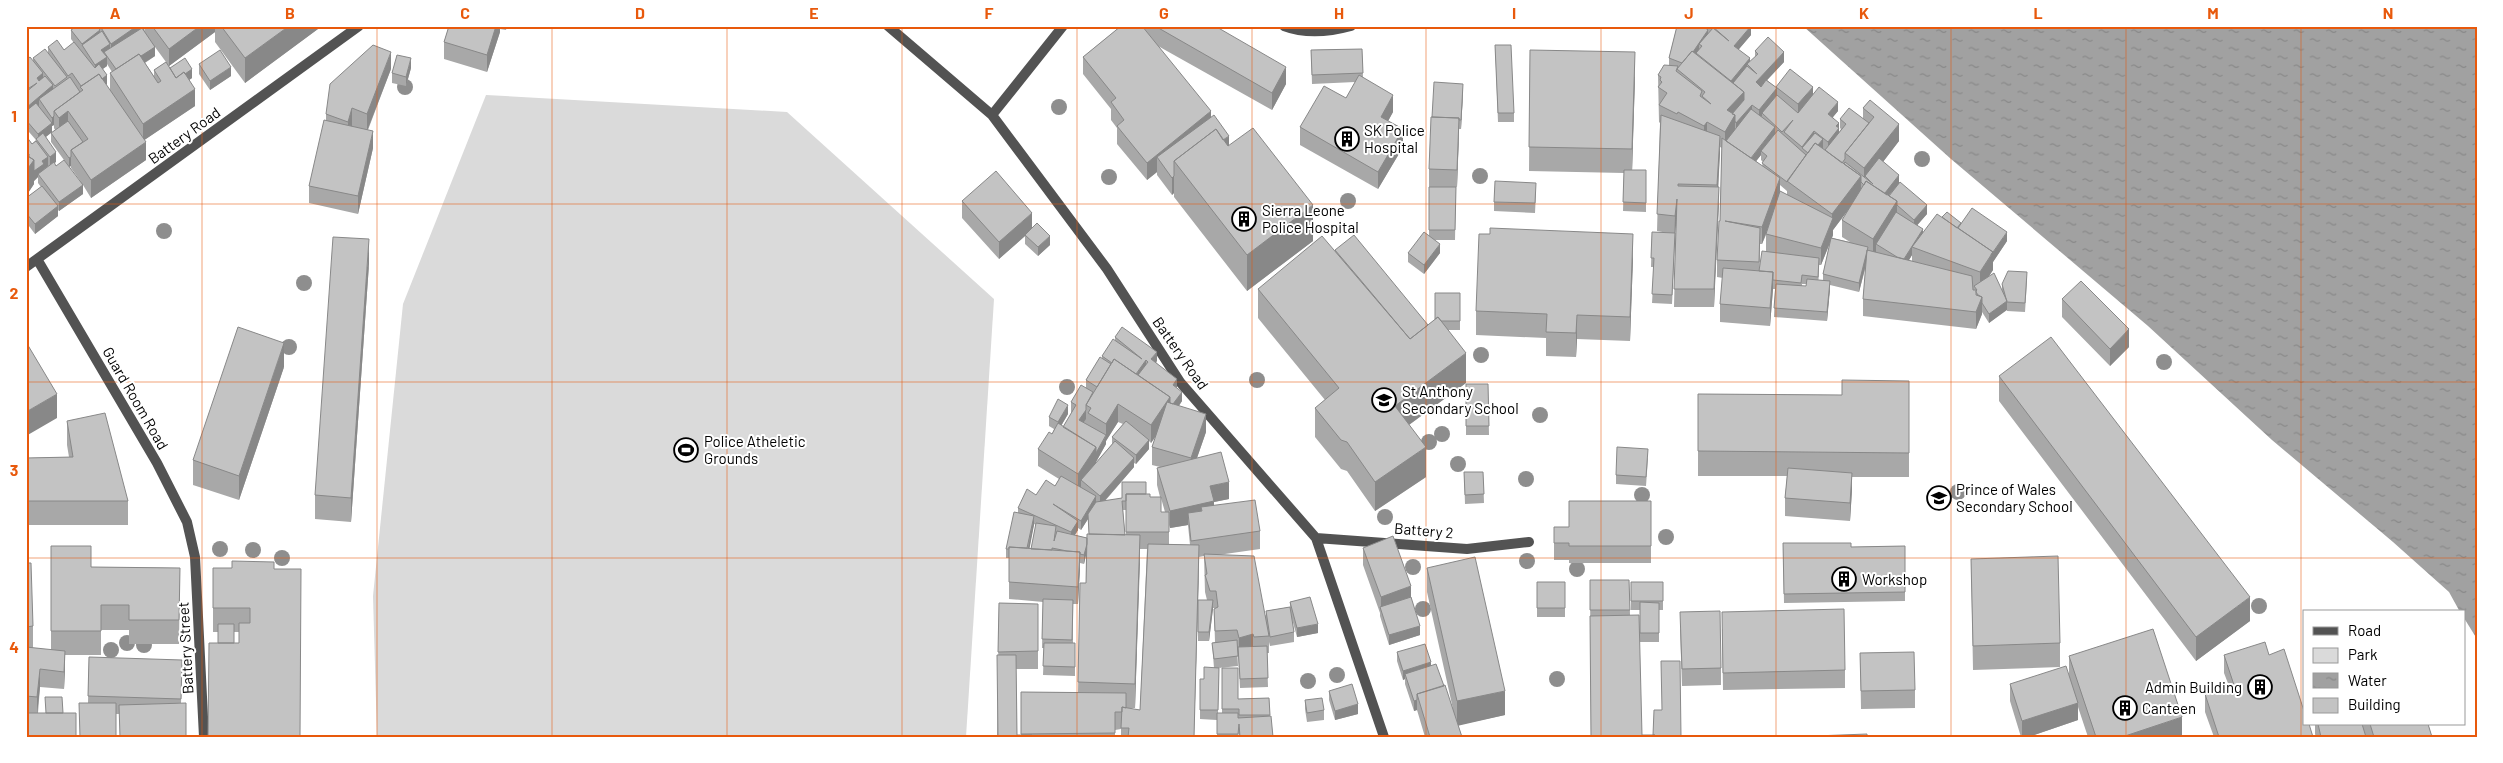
<svg xmlns="http://www.w3.org/2000/svg" width="2503" height="763" font-family="Barlow,sans-serif">
<defs>
<pattern id="water-ripples" width="26" height="14" patternUnits="userSpaceOnUse" patternTransform="scale(1.25)"><rect width="26" height="14" fill="#a1a1a1"/><path d="M2 4q2-2 4 0t4 0M15 11q2-2 4 0t4 0" fill="none" stroke="#898989"/></pattern>
</defs>
<rect width="100%" height="100%" fill="#fff"/>
<path fill="#dadada" d="M486,95L787,112L994,299L966,737H377L373,596L403,304Z"/>
<path fill="url(#water-ripples)" d="M1803,26H2477V639L2464,618V612H2460L2449,592L2393,542L2272,440L2148,326L1951,159Z"/>
<g fill="none" stroke-linecap="round" stroke-linejoin="round">
<path stroke="#535353" stroke-width="10" d="M888,26L992,115L1107,269L1180,382L1316,538L1384,737
M1284,26C1305,34 1329,32 1351,26
M992,115L1063,26
M37,259L157,463L187,522L195,557L204,737
M26,267L359,26
M1316,538L1467,549L1529,542"/>
</g>
<g fill="#8e8e8e">
<circle cx="405" cy="87" r="8"/>
<circle cx="1059" cy="107" r="8"/>
<circle cx="1922" cy="159" r="8"/>
<circle cx="1480" cy="176" r="8"/>
<circle cx="1109" cy="177" r="8"/>
<circle cx="1348" cy="201" r="8"/>
<circle cx="164" cy="231" r="8"/>
<circle cx="304" cy="283" r="8"/>
<circle cx="289" cy="347" r="8"/>
<circle cx="1481" cy="355" r="8"/>
<circle cx="2164" cy="362" r="8"/>
<circle cx="1257" cy="380" r="8"/>
<circle cx="1067" cy="387" r="8"/>
<circle cx="1540" cy="415" r="8"/>
<circle cx="1442" cy="434" r="8"/>
<circle cx="1429" cy="442" r="8"/>
<circle cx="1458" cy="464" r="8"/>
<circle cx="1526" cy="479" r="8"/>
<circle cx="1958" cy="492" r="8"/>
<circle cx="1642" cy="495" r="8"/>
<circle cx="1385" cy="517" r="8"/>
<circle cx="1666" cy="537" r="8"/>
<circle cx="220" cy="549" r="8"/>
<circle cx="253" cy="550" r="8"/>
<circle cx="282" cy="558" r="8"/>
<circle cx="1527" cy="561" r="8"/>
<circle cx="1413" cy="567" r="8"/>
<circle cx="1577" cy="569" r="8"/>
<circle cx="2259" cy="606" r="8"/>
<circle cx="1423" cy="609" r="8"/>
<circle cx="127" cy="643" r="8"/>
<circle cx="144" cy="645" r="8"/>
<circle cx="111" cy="650" r="8"/>
<circle cx="1337" cy="675" r="8"/>
<circle cx="1557" cy="679" r="8"/>
<circle cx="1308" cy="681" r="8"/>
</g>
<path fill="#a8a8a8" fill-rule="evenodd" d="M98,26H144L145,32V26H322L245,83L215,42V32L169,66L170,68L192,78L189,80L195,106L144,140L146,160L91,198L83,185V194L59,211L58,210V216L35,234L26,222V198L41,187L38,183V177L34,181V184L26,196V60L33,61V58L48,53V47L64,50L74,43L71,39V30L98,27ZM155,47L166,62L154,70V76L145,63L155,56ZM107,64L112,72L110,73V90L106,85L107,84L103,69L107,66ZM54,125V128L55,130L51,133V142L69,167L71,166V168L81,182L56,166L54,163L56,162L46,137L52,132V126ZM29,132L36,140L32,144L28,138H29Z
M449,26H507L506,30L500,29V32L487,72L444,59V42Z
M1121,26H1215L1286,84L1272,110L1158,46L1211,117L1229,146L1313,241L1247,291L1174,197V193L1172,195L1157,175V172L1147,180L1117,144V128L1111,120V109L1083,74V57Z
M1677,26H1751V35L1738,50L1750,62L1755,57V51L1784,62L1767,80L1776,88V87L1813,95L1838,111L1833,117L1839,132L1841,129L1840,128V119L1863,118V108L1870,100L1899,141L1883,162L1899,183L1927,214L1917,225L1923,233L1942,217L1961,223L2007,241L1993,262V270L1989,276L2002,290V284L2027,281L2025,312L2007,311V309L1989,323L1982,312V314L1976,329L1863,316V299L1866,266L1859,292L1830,285L1827,321L1774,317L1775,289H1773L1770,326L1720,322V304L1723,278L1717,277V260L1720,221L1722,148L1720,147L1714,307H1674L1676,223L1675,234L1672,304L1652,303L1654,267H1651L1652,232L1668,233L1657,231L1660,123L1659,122L1658,75L1669,65V58ZM1761,155V160L1763,162L1762,166L1756,161ZM1780,185L1787,191V195L1780,191ZM1848,210L1842,220V237L1850,242L1832,238L1833,235V230ZM1766,235V252L1759,271L1760,244H1762ZM1830,243L1823,274V280H1818L1819,265H1821ZM1912,255V261L1909,260ZM1802,284H1806V286H1802Z
M1495,45L1514,113V122H1498Z
M1362,49L1363,78L1393,112L1388,121L1403,147L1378,189L1300,145V127L1346,98L1355,82L1312,84L1311,50Z
M1530,50L1635,77L1632,170H1646V212L1623,211L1624,173L1529,171Z
M199,64L231,76L210,90L199,74Z
M411,68L406,86L392,83V73Z
M391,69L368,130L373,148L358,214L309,203V186L326,121V114Z
M1463,93L1461,129H1459L1457,187H1456L1455,240H1434L1440,253L1424,274L1408,262V253L1429,235V169Z
M1536,192L1535,213L1494,211V202Z
M962,201L1032,228L1050,245L1038,256L1025,244V236L999,259L962,218Z
M1335,250L1428,325L1435,319L1460,293V330H1448L1466,383L1409,425L1426,477L1375,511L1347,471L1341,469L1315,437V408L1325,400L1258,318V289L1335,251Z
M1633,258L1630,341L1577,339L1576,357L1546,356V338L1476,335V311Z
M369,264L351,522L315,519V495Z
M2062,299L2129,347L2110,366L2062,317Z
M1115,337L1157,361L1156,362L1177,388L1182,401L1179,406L1206,432L1197,458L1229,499L1214,502V506L1260,531V549L1218,555L1266,616V611L1290,607V602L1318,633L1297,637L1292,619L1294,632V642L1270,646L1269,642V653H1267L1268,687L1240,688L1238,653L1237,649L1238,666L1219,668L1218,713H1222V668L1238,699L1269,698L1270,716L1273,737H1239V733L1238,737H1217V720L1200,719V679H1204L1214,668L1212,643L1215,642L1214,609L1216,608H1213L1209,641H1198V600H1207L1205,592L1204,556L1199,557L1194,737H1121V729L1115,730V737H997L999,603L1038,604V669H1016L1017,735H1021V692H1078L1080,583H1086V554L1084,564L1080,563L1078,604H1073V643H1075V676L1043,675L1044,648H1042L1043,602L1009,599V558H1006V549L1018,513V508L1036,495L1055,486L1059,479L1038,466V449L1052,434L1054,429L1049,426V417L1068,414L1061,426L1063,427L1072,412H1071V402L1086,388V380L1102,358V356L1115,340ZM1118,422L1123,424L1112,437V444L1096,463V462L1106,444V441ZM1156,436L1152,447V465L1160,467L1157,468V485L1160,497H1150L1146,494L1105,501L1134,467V463L1136,464L1149,449V441L1151,443ZM1161,498L1165,512H1161ZM1123,510H1126V535H1125ZM1088,519L1089,534L1087,538L1075,535L1078,530V528L1081,530ZM1034,524L1036,525L1031,549L1029,548ZM1169,525L1170,528L1188,525L1190,545L1169,544ZM1140,549H1147L1140,710L1126,708H1135Z
M284,367L239,500L193,485V460Z
M1999,376L2250,621L2196,661L1999,401Z
M1909,381V477H1852V490L1850,521L1785,516V498L1787,476H1698V394L1842,395Z
M1466,384H1488L1489,435H1466Z
M67,421L128,501V525H26V458L69,457L67,445Z
M1648,458L1646,486L1616,484V475Z
M1464,472H1483L1484,503L1465,504Z
M1651,501V563H1569V560H1554V527H1569Z
M1783,543L1851,547L1905,546V601L1784,603Z
M51,546L91,567L180,568L179,644H129V630H101V655H65V669L64,689L40,687L38,713H45L62,697L26,737V563L33,626V648L51,650Z
M1363,548L1411,597L1420,635L1389,645L1380,616V613L1363,565Z
M1971,559L2060,643V667L1973,670Z
M274,562L208,737L218,643V632H213V568H232ZM234,632H239V643H234Z
M1427,568L1505,715L1458,725L1462,737H1425L1417,710L1414,711L1405,684V679L1403,680L1397,661V652L1431,665L1444,686L1453,709L1427,592Z
M1590,580H1629L1630,615L1642,735L1681,737H1591Z
M1537,582H1565V617H1537Z
M1631,582H1663V610H1659V642H1640V610H1631Z
M1680,629L1721,668V685L1682,686Z
M1722,629L1845,670V688L1723,690Z
M1860,653L1915,690V708L1861,709Z
M2224,655H2269L2313,737H2214L2205,712V694L2229,686L2224,673Z
M2069,656L2182,737H2088L2078,707V720L2028,737H2021L2010,701V684L2069,676Z
M89,657L182,677L181,703L119,714H116L88,703Z
M1329,691L1358,714L1335,720L1329,700Z
M1305,700L1324,710V720L1307,722L1305,709Z
M2315,724H2428L2432,737H2316L2315,734Z"/>
<path fill="#888" d="M137,26H144V30L111,53V44Z
M200,26H215V32L169,66V49Z
M289,26H322L245,83V58Z
M496,26H500V32L487,72V55Z
M1751,26V35L1734,55V46Z
M100,30V39L82,45V53V44Z
M1708,30V39L1702,46L1699,44V52L1685,64Z
M110,44V53L104,52V57L101,50Z
M155,47V56L117,80V71Z
M391,52V69L367,131V114Z
M1635,52V77L1632,174V149Z
M1784,52V62L1756,92V82Z
M107,57V66L95,74V65Z
M411,58V68L406,86V77Z
M1750,58V67L1747,64V70L1732,90L1728,85Z
M231,67V76L210,90V81Z
M1286,67V84L1272,110V93Z
M192,69V78L176,89V79Z
M43,73V82L37,87V78Z
M107,75V84L84,99V90Z
M1463,84V93L1461,129V120Z
M53,85V95L39,99V107L26,117V108Z
M1813,87V96L1798,113V104Z
M1777,88V98L1762,113V116L1759,119V110Z
M195,89V106L143,141V124Z
M1744,92V109L1735,118V133L1725,150V132L1727,110Z
M1393,95V112L1381,134V117Z
M1838,102V111L1828,123V114Z
M1752,105V114L1736,132V123Z
M352,108V126L348,139V122Z
M68,111V129L59,135V118Z
M1211,111V128L1157,157V172L1147,180V163Z
M54,116V125L52,126V132L38,143V134L52,123V118Z
M1459,118V135L1457,187V170Z
M1707,122V139L1704,144V126Z
M1839,123V137L1828,151V142L1836,126Z
M1899,124V141L1869,180L1865,176L1864,185V168Z
M1775,127V136L1761,151V155L1750,169V160Z
M29,129V138L26,140V131Z
M1403,129V147L1378,189V172Z
M373,131V148L358,214V196Z
M1814,131V140L1802,148V147Z
M1229,136V153L1182,170Z
M1720,136V153L1717,202V185Z
M1823,139V148L1811,155Z
M146,142V160L91,198V180Z
M56,152V162L50,166V157Z
M29,154L34,160L42,161L48,157V166L44,169V173L38,174V177L34,181V184L26,196V171L28,156Z
M71,157V166L69,167V158Z
M1899,175V184L1887,197L1885,193Z
M1174,176V193L1172,195V178Z
M1861,176V193L1833,230V235L1821,265V248L1832,221V214Z
M1780,178V196L1762,244V227Z
M83,185V194L59,211V202Z
M1719,187V205L1714,307V289Z
M1677,199V216L1675,234L1672,304L1675,216Z
M1897,201V219L1876,244V252L1873,256V239Z
M1313,205V241L1247,291V255Z
M1927,205V214L1914,229V220Z
M58,206V216L35,234V224Z
M1032,213V230L1025,235V236L999,259V242Z
M1760,228V246L1759,279V262Z
M1923,229V238L1912,247V255L1903,270V261Z
M2007,232V241L1993,262V270L1980,290V272Z
M1633,234V258L1630,341V317Z
M1050,236V245L1038,256V247Z
M369,239V264L351,522V498Z
M1440,244V253L1424,274V265Z
M1868,247V256L1859,292V283Z
M1819,258V267L1818,286V277Z
M1773,272V289L1770,326V308Z
M1830,281V290L1827,321V312Z
M1982,297V314L1976,329V312Z
M2007,301V310L1989,323V314Z
M1577,315V339L1576,357V333Z
M2129,329V347L2110,366V349Z
M284,343V367L239,500V476Z
M1157,352V361L1151,368V359Z
M1466,353V383L1395,435V406Z
M1146,360V370L1134,378Z
M1177,379V388L1173,385Z
M1182,392V401L1172,415V405Z
M57,394V418L26,436V412Z
M1170,397V415L1151,443V425Z
M1118,404V422L1106,441V444L1096,462V453L1106,436V424Z
M1068,405V414L1058,431V422Z
M1086,410V419L1079,429V420Z
M1206,414V432L1191,475V458Z
M1149,440V449L1136,464V455Z
M1096,447V465L1081,480V487L1078,492V474Z
M1426,447V477L1375,511V482Z
M1134,458V467L1100,506V496Z
M1852,473V490L1850,521V503Z
M1229,482V499L1214,502V519L1202,511L1201,507V522L1188,513V525L1170,528V511L1210,486Z
M1096,496V506L1088,514V519L1081,530V521Z
M1034,516V525L1027,562V553Z
M1078,521V530L1071,541V532Z
M1140,535V560L1135,708V684Z
M1088,538V547L1084,564V555Z
M1199,545V570L1194,737Z
M1080,552V570L1078,604V587Z
M1411,586V603L1381,609V597Z
M2250,597V621L2196,661V637Z
M1213,600V609L1209,641V632Z
M1318,624V633L1297,637V628Z
M1420,626V635L1389,645V635Z
M1253,634V651L1239,655V638Z
M65,651V669L64,689V672Z
M1431,662V671L1405,674V679L1403,680V671Z
M40,669V687L37,715V697Z
M1505,691V715L1457,726V701Z
M1417,700V710L1414,711V701Z
M2078,703V720L2028,737H2022V721Z
M1358,704V714L1335,720V711Z
M2182,717V737H2122Z"/>
<path fill="#c3c3c3" stroke="#888" d="M77,26H97L100,30L82,44L71,30Z
M100,26H137L111,44Z
M152,26H200L169,49Z
M221,26H289L245,58Z
M449,26H496L487,55L444,42Z
M1121,26H1142L1211,111L1147,163L1117,126L1124,120L1111,102L1116,98L1083,57Z
M1155,26H1215L1286,67L1272,93Z
M1677,26H1703L1708,30L1693,52L1692,51L1682,63L1669,58Z
M1712,26H1751L1734,46L1750,58L1731,81L1696,53L1702,46L1699,44L1713,28L1729,41Z
M142,28L155,47L141,56L139,54L116,69L104,52Z
M102,31L110,44L101,50L107,57L95,65L82,45Z
M1768,37L1784,52L1756,82L1761,87L1766,80L1777,88L1759,110L1752,105L1736,123L1735,121V115L1732,114L1744,100V92L1733,83L1747,66L1757,74L1747,64L1758,54L1755,51Z
M57,40L64,50L74,42L95,68L99,64L107,75L102,79L99,74L81,86L72,73L68,76L48,47Z
M373,45L391,52L367,114L352,108L348,122L326,114L330,84Z
M1495,45H1511L1514,113H1498Z
M45,49L67,77L55,86L33,58Z
M1362,49L1363,73L1312,75L1311,50Z
M220,50L231,67L210,81L199,64Z
M1530,50L1635,52L1632,149L1529,147Z
M1692,51L1744,92L1727,110L1735,115L1725,132L1707,122L1704,126L1678,112L1677,114L1659,105L1667,93L1658,87L1662,82L1660,80L1661,77L1658,75L1664,65L1678,66L1676,71L1702,91L1700,96L1711,104L1702,96L1705,92L1677,69Z
M139,54L158,83L161,81L154,70L166,62L176,78L184,72L195,89L143,124L110,73Z
M397,55L411,58L406,77L392,73Z
M30,57L43,73L37,78L39,81L45,76L53,85L26,108V92L37,83L26,90V60Z
M185,58L192,69L185,74L184,72L176,78L170,68Z
M1790,69L1813,87L1798,104L1776,87Z
M99,74L146,142L91,180L71,150L88,139L68,111L59,118L54,111L83,90L80,87Z
M1359,75L1393,95L1381,117L1403,129L1378,172L1300,127L1324,86L1346,98Z
M70,77L80,92L54,111V116L52,118L39,99Z
M1434,82L1463,84L1461,120H1459V118L1432,117Z
M1819,87L1838,102L1828,114L1839,123L1836,126L1839,128L1828,142L1814,131L1802,147L1784,132L1793,120L1782,132L1762,113L1777,95L1798,113Z
M1870,100L1899,124L1864,168L1845,153L1874,117L1863,108Z
M36,103L52,123L38,134L26,120V111Z
M1849,108L1869,123L1845,153V159L1842,163L1825,150L1846,124L1840,119Z
M1751,109L1775,127L1751,158L1726,141Z
M1214,115L1229,136L1223,140L1216,129L1174,161V176L1172,178L1157,157Z
M1661,115L1720,136L1717,185L1678,184V186L1719,187L1714,289H1674L1677,199L1675,216L1657,214Z
M1431,117L1459,118L1457,170L1429,169Z
M324,120L373,131L358,196L309,186Z
M68,121L83,142L71,150V157L69,158L51,133Z
M26,125L29,129L26,131Z
M1253,128L1313,205L1247,255L1174,161L1216,129L1228,146Z
M1778,130L1806,155L1787,182L1762,163L1767,156L1761,151Z
M43,133L56,152L50,157L36,139Z
M1815,133L1823,139L1818,145L1815,143L1808,153L1802,148Z
M26,136L32,144L36,141L48,157L42,161L44,164L34,171V160L29,157V154L26,152Z
M1722,138L1780,178L1762,227L1725,221L1760,228L1759,262L1717,260L1719,221H1720Z
M1815,143L1861,176L1832,214L1787,181Z
M26,152L29,154L28,156L34,160L26,171Z
M1879,158L1899,175L1885,193L1887,195L1866,181L1864,185L1861,182V176L1844,164L1845,162L1873,184L1865,176Z
M64,160L83,185L59,202L38,174L54,162L56,166Z
M1624,170H1646V203L1623,202Z
M996,171L1032,213L999,242L962,201Z
M1495,181L1536,183L1535,203L1494,202Z
M1866,181L1897,201L1873,239L1842,220Z
M1900,182L1927,205L1914,220L1897,205V201L1889,196Z
M42,186L58,206L35,224L26,213V198Z
M1429,187H1456L1455,230H1429Z
M1780,191L1833,218L1821,248L1766,234Z
M1972,208L2007,232L1991,255L1993,252L1958,228Z
M1896,212L1923,229L1904,259L1897,257L1876,244Z
M1947,212L1961,223L1957,228L1942,217Z
M1937,214L1993,252L1980,272L1912,247Z
M1037,223L1050,236L1038,247L1025,235Z
M1490,228L1633,234L1630,317L1577,315L1576,333L1546,332L1547,314L1476,311L1479,234H1490Z
M1424,232L1440,244L1424,265L1408,253Z
M1652,232L1675,233L1672,295L1652,294L1654,258H1651Z
M1354,235L1428,325L1410,339L1358,277L1335,250Z
M1322,236L1410,339L1438,317L1466,353L1395,406L1426,447L1375,482L1347,442L1341,440L1315,408L1339,388L1258,289Z
M333,237L369,239L351,498L315,495Z
M1831,238L1868,247L1859,283L1823,274Z
M1867,250L1972,276L1973,290H1976V295L1982,297L1976,312L1863,299Z
M1762,251L1819,258L1818,277L1802,275L1801,283L1773,280V272L1759,271Z
M1723,268L1773,272L1770,308L1720,304Z
M2008,271L2027,272L2025,303L2007,302L2002,284Z
M1994,273L2007,301L1989,314L1982,303V297L1978,295L1976,292V291L1977,290L1974,286Z
M1807,279L1830,281L1827,312L1774,308L1776,284L1806,286Z
M2081,281L2129,329L2110,349L2062,299Z
M1435,293H1460V321H1441L1438,317L1435,319Z
M238,327L284,343L239,476L193,460Z
M1122,327L1157,352L1151,359L1177,379L1173,385L1182,392L1173,404L1170,403V397L1138,375L1148,362L1146,360L1136,374L1114,359L1112,363L1102,356L1113,339L1142,359L1115,337Z
M2051,337L2250,597L2196,637L1999,376Z
M26,342L57,394L26,412Z
M1100,357L1111,364L1097,387L1086,380Z
M1114,359L1170,397L1151,425L1118,404L1106,424L1088,413L1091,408L1086,405Z
M1842,380L1909,381V453L1698,451V394L1842,395Z
M1466,384H1488L1489,426H1466Z
M1081,385L1093,392L1086,405V410L1079,420L1106,435L1096,453V447L1063,427L1076,405L1071,402Z
M1058,399L1068,405L1058,422L1049,417Z
M1167,402L1206,414L1191,458L1152,447Z
M105,413L128,501H26V458L73,457L67,421Z
M1126,421L1149,440L1136,455L1112,437Z
M1058,423L1096,447L1078,474L1038,449L1049,432L1052,434Z
M1115,441L1134,458L1100,496L1081,480Z
M1617,447L1648,449L1646,477L1616,475Z
M1221,452L1229,482L1210,486L1214,501L1170,511L1157,468Z
M1788,468L1852,473L1850,503L1785,498Z
M1464,472H1483L1484,494L1465,495Z
M1061,476L1096,496L1081,521L1053,504L1078,521L1071,532L1018,508L1027,489L1036,495L1046,480L1055,486Z
M1122,482H1146V494H1126V501H1122L1125,535L1089,534L1088,514L1096,502L1122,498Z
M1126,494H1150V497H1161V512H1169V532H1126Z
M1255,500L1260,531L1191,541L1188,513L1202,511L1201,507Z
M1569,501H1651V546H1569V543H1554V527H1569Z
M1014,512L1034,516L1027,548L1009,547V549H1006Z
M1036,523L1056,526L1054,541L1057,531L1087,538V544L1084,555L1080,554V552L1067,551L1052,548V550L1031,549Z
M1087,534L1140,535L1135,684L1078,682L1080,583H1086Z
M1393,536L1411,586L1381,597L1363,548Z
M1783,543H1851V547L1905,546V592L1784,594Z
M1148,544L1199,545L1194,737H1128L1129,728H1121L1122,707L1140,710Z
M51,546H91V567L180,568L179,620H129V605H101V631H51Z
M1009,547L1080,552L1078,587L1009,582Z
M1204,554L1254,556L1269,636L1254,637L1253,634L1239,638L1237,630L1215,631L1214,609L1218,607L1216,591H1210L1205,575L1207,574Z
M2058,556L2060,643L1973,646L1971,559Z
M1475,557L1505,691L1457,701L1427,568Z
M232,561L274,562V569H301L300,737H208L209,643H239V623H250V608H213V568H232Z
M26,563H31L33,626L26,627Z
M1590,580H1629L1630,610H1590Z
M1537,582H1565V608H1537Z
M1631,582H1663V601H1631Z
M1310,597L1318,624L1297,628L1290,602Z
M1411,597L1420,626L1389,635L1380,607Z
M1043,599L1073,600L1072,640L1042,639Z
M1198,600H1213L1209,632H1198Z
M1640,602L1659,603V633H1640Z
M999,603L1038,604V651L998,652Z
M1290,607L1294,632L1270,637L1266,611Z
M1844,609L1845,670L1723,673L1722,612Z
M1720,611L1721,668L1682,669L1680,612Z
M1639,615L1642,735H1655V737H1591L1590,616Z
M218,624H234V643H218Z
M2153,629L2182,717L2122,737H2096L2069,656Z
M1237,640L1238,656L1214,659L1212,643Z
M2265,642L2269,655L2284,649L2304,711V724H2309L2313,737H2219L2205,694L2234,685L2224,655Z
M1044,643H1075V667L1043,666Z
M1425,644L1431,662L1403,671L1397,652Z
M1267,646L1268,678L1240,679L1238,647Z
M26,647L65,651L64,672L40,669L37,697L26,696Z
M1914,652L1915,690L1861,691L1860,653Z
M997,655H1016L1017,735H1032V737H998Z
M89,657L182,660L181,699L88,696Z
M1661,661H1680L1681,737H1655V735H1653L1654,710H1662Z
M1436,664L1444,686L1417,694V700L1414,701L1405,674Z
M2066,666L2078,703L2022,721L2010,684Z
M1204,667L1219,668L1218,710H1200V679H1204Z
M1222,668H1238V699L1269,698L1270,715H1239V709H1222Z
M1352,684L1358,704L1335,711L1329,691Z
M1445,685L1462,737H1430L1417,694Z
M1021,692L1126,693V708L1122,707V712H1115V733L1021,734Z
M45,697H62L63,713H46Z
M1322,698L1324,710L1307,713L1305,700Z
M79,703H116V737H80Z
M186,703V737H120L119,705Z
M26,713H76V737H26Z
M1217,713H1238V718L1271,716L1273,737H1240L1239,724L1238,734H1217Z
M2318,724H2362L2366,737H2321Z
M2370,724H2428L2432,737H2374Z
M1867,734V737H1789Z"/>
<path fill="none" stroke="#e8590c" stroke-width="1" stroke-opacity="0.55" d="M202,26V737M377,26V737M552,26V737M727,26V737M902,26V737M1077,26V737M1252,26V737M1426,26V737M1601,26V737M1776,26V737M1951,26V737M2126,26V737M2301,26V737M26,204H2477M26,382H2477M26,558H2477"/>
<defs>
<g id="building-ring" transform="scale(1.25)"><circle r="9.5" fill="#fff" stroke="#000" stroke-width="1.5"/><path d="M-4-6H4V6H1V3H-1V6H-4ZM-2.5-4.3h1.7v1.8h-1.7ZM.8-4.3h1.7v1.8H.8ZM-2.5-1h1.7V.8h-1.7ZM.8-1h1.7V.8H.8Z" fill="#000"/></g>
<g id="school-ring" transform="scale(1.25)"><circle r="9.5" fill="#fff" stroke="#000" stroke-width="1.5"/><path d="M0-5L7-2L0 1L-7-2ZM-4 1L0 2.5L4 1V4Q0 6-4 4Z" fill="#000"/></g>
<g id="stadium-ring" transform="scale(1.25)"><circle r="9.5" fill="#fff" stroke="#000" stroke-width="1.5"/><path d="M0-5a6.5 5 0 1 0 0 10a6.5 5 0 1 0 0-10ZM-3.5-1.8h7v3.6h-7Z" fill="#000"/></g>
</defs>
<g fill-rule="evenodd">
<use href="#building-ring" x="1347" y="139"/>
<use href="#building-ring" x="1244" y="219"/>
<use href="#school-ring" x="1384" y="400"/>
<use href="#stadium-ring" x="686" y="450"/>
<use href="#school-ring" x="1939" y="498"/>
<use href="#building-ring" x="1844" y="579"/>
<use href="#building-ring" x="2260" y="687"/>
<use href="#building-ring" x="2125" y="708"/>
</g>
<g text-anchor="middle" dominant-baseline="central" stroke-width="4" stroke-linejoin="round" paint-order="stroke">
<g font-size="15" fill="#000" stroke="#fff" text-anchor="start">
<text x="1364" y="130">SK Police<tspan x="1364" dy="17">Hospital</tspan></text>
<text x="1262" y="210">Sierra Leone<tspan x="1262" dy="17">Police Hospital</tspan></text>
<text x="1402" y="391">St Anthony<tspan x="1402" dy="17">Secondary School</tspan></text>
<text x="704" y="441">Police Atheletic<tspan x="704" dy="17">Grounds</tspan></text>
<text x="1956" y="489">Prince of Wales<tspan x="1956" dy="17">Secondary School</tspan></text>
<text x="1862" y="579">Workshop</text>
<text x="2242" y="687" text-anchor="end">Admin Building</text>
<text x="2142" y="708">Canteen</text>
</g>
<g font-size="15" fill="#000" stroke="#fff">
<text transform="translate(184 135) rotate(-36)">Battery Road</text>
<text transform="translate(1181 353) rotate(55)">Battery Road</text>
<text transform="translate(136 398) rotate(60)">Guard Room Road</text>
<text transform="translate(1424 530) rotate(5)">Battery 2</text>
<text transform="translate(185 648) rotate(-93)">Battery Street</text>
</g>
</g>
<rect width="2503" height="763" fill="none" stroke="#ffffff" stroke-width="55"/>
<rect x="2303" y="610" width="162" height="115" fill="#ffffff" stroke="#999999"/>
<rect x="2313" y="627" width="25" height="8" fill="#535353" stroke="#999999"/>
<text x="2348" y="636" font-size="15" fill="#000000">Road</text>
<rect x="2313" y="648" width="25" height="15" fill="#dadada" stroke="#999999"/>
<text x="2348" y="660" font-size="15" fill="#000000">Park</text>
<rect x="2313" y="673" width="25" height="15" fill="url(#water-ripples)" stroke="#999999"/>
<text x="2348" y="686" font-size="15" fill="#000000">Water</text>
<rect x="2313" y="698" width="25" height="15" fill="#c3c3c3" stroke="#999999"/>
<text x="2348" y="710" font-size="15" fill="#000000">Building</text>
<rect x="28" y="28" width="2448" height="708" fill="none" stroke="#e8590c" stroke-width="2"/>
<g font-size="16" text-anchor="middle" font-weight="bold" fill="#e8590c">
<text x="115" y="19">A</text>
<text x="290" y="19">B</text>
<text x="465" y="19">C</text>
<text x="640" y="19">D</text>
<text x="814" y="19">E</text>
<text x="989" y="19">F</text>
<text x="1164" y="19">G</text>
<text x="1339" y="19">H</text>
<text x="1514" y="19">I</text>
<text x="1689" y="19">J</text>
<text x="1864" y="19">K</text>
<text x="2038" y="19">L</text>
<text x="2213" y="19">M</text>
<text x="2388" y="19">N</text>
<text x="14" y="122">1</text>
<text x="14" y="299">2</text>
<text x="14" y="476">3</text>
<text x="14" y="653">4</text>
</g>
</svg>
